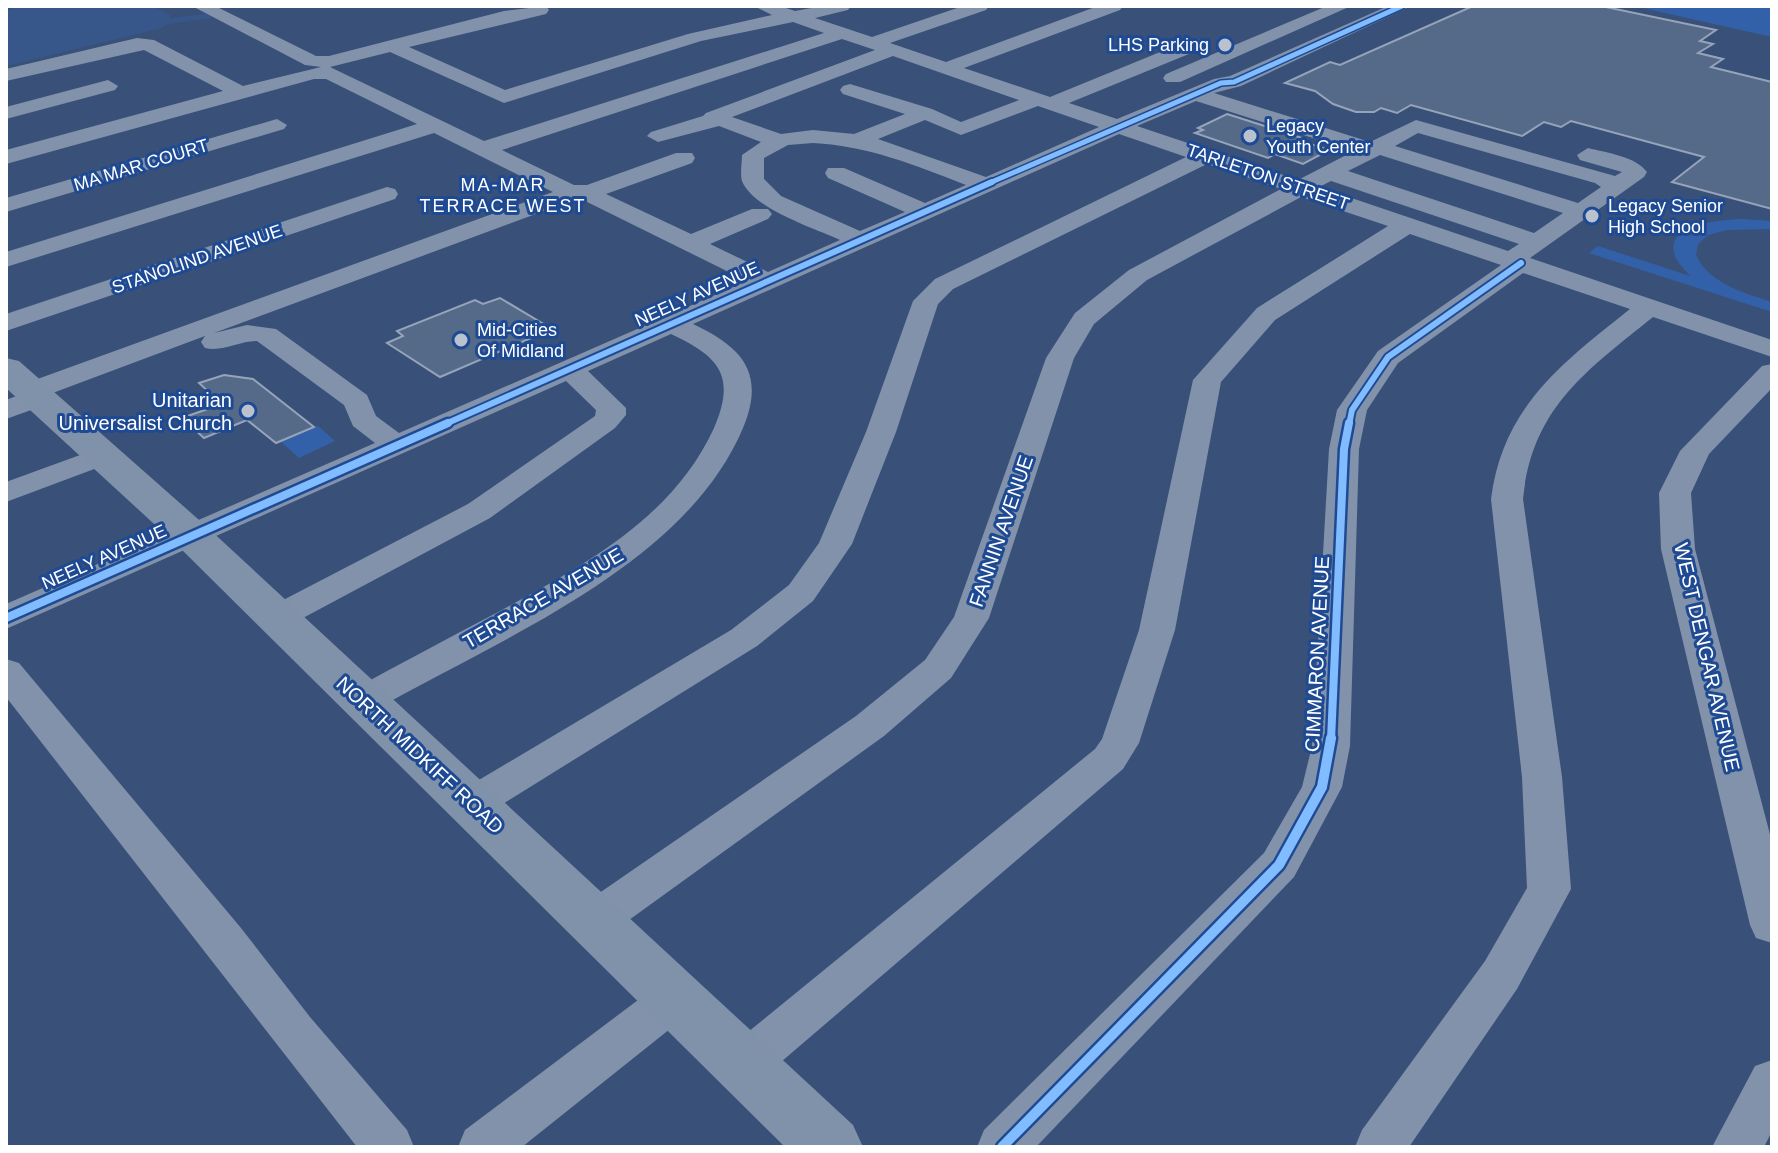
<svg xmlns="http://www.w3.org/2000/svg" width="1778" height="1153" font-family="Arial,sans-serif">
<rect width="100%" height="100%" fill="#395179"/>
<path fill="#3361a9" d="M1647,6H1772V37L1643,8Z
M1742,219L1772,221V229L1727,230L1708,235L1698,244L1696,255C1708,283 1746,294 1772,302V312L1589,253L1598,246L1690,276C1686,270 1678,264 1675,256C1663,223 1723,220 1742,219Z
M318,426L335,441L299,458L280,441Z"/>
<path fill="#37568a" d="M20,6H153L170,15L169,23L162,28L6,66V10Z"/>
<g fill="none" stroke-linecap="round" stroke-linejoin="round">
<path stroke="#37568a" stroke-width="5" d="M169,21L209,16"/>
</g>
<path fill="#556988" stroke="#96a4ba" stroke-width="2" d="M1473,6H1601L1716,30L1700,41L1713,44L1698,53L1723,59L1711,67L1772,82V209L1672,182L1704,157L1571,121L1561,127L1544,122L1522,136L1411,105L1397,113L1381,108L1374,112H1356L1333,104L1315,91L1285,83L1330,62L1340,65Z
M1227,114L1305,139L1301,141L1329,150L1303,164L1275,154L1268,158L1195,133L1203,130L1198,128Z
M500,298L552,329L440,377L387,343L403,336L397,331L475,300L483,304Z
M224,375L253,379L314,427L276,443L247,420L204,438L182,418L222,404L199,383Z"/>
<g fill="none" stroke-linecap="round" stroke-linejoin="round">
<path fill="#8292ab" fill-rule="evenodd" d="M192,6H215L316,56H329L504,11L546,6L549,10L546,14L409,47L505,90L688,34L772,15L754,6H780L795,11L822,6H851L848,10L815,18L872,37L963,6H989L986,10L890,43L946,62L1098,6H1123L1120,10L964,68L1050,97L1192,39H1206L1208,43L1206,47L1069,103L1117,119L1214,79L1230,76L1388,6H1411L1241,86L1214,93L1370,142L1416,120L1615,176L1622,172L1580,160L1577,155L1588,148C1607,153 1635,156 1647,172L1644,177L1530,258L1772,340V357L1653,317C1586,371 1532,408 1523,499L1562,777L1571,889L1517,989L1409,1147H1355L1362,1130L1485,961L1527,888L1522,777L1491,499C1503,407 1561,364 1630,309L1523,273L1398,363L1367,410L1359,449L1350,746L1342,787L1294,877L1036,1147H977L984,1130L1264,853L1302,787L1312,746L1329,449L1337,410L1378,351L1501,265L1410,234L1275,320L1221,382L1175,630L1139,743L1123,769L760,1080L743,1087L726,1080L719,1065L726,1050L1095,749L1102,739L1139,630L1193,380L1257,308L1388,226L1301,197L1147,280L1094,324L1074,358L989,618L951,678L884,736L611,933L595,938L579,933L573,920L579,907L856,716L925,660L954,617L1046,358L1075,313L1129,270L1281,189L1207,164L953,289L938,304L896,432L852,544L813,601L757,646L485,815L471,819L457,815L451,804L457,793L731,630L789,585L819,543L866,432L913,301L935,279L1186,157L1119,134L693,324C742,347 766,373 743,428C685,566 499,639 375,710L362,714L349,710L343,701L349,692C399,664 449,638 500,611C583,566 673,518 714,428C737,375 718,356 671,334L588,371L626,408V415L615,428L490,518L288,626L276,629L264,626L258,618L264,610L468,504L595,416L596,410L566,381L6,629V604L375,443L353,426L344,405L257,341C239,341 223,352 205,348L201,342L205,336L50,394L52,398L48,404L6,419V400L19,395L17,391L21,385L553,192L434,133L6,267V252L417,124L326,79H314L6,164V150L223,91L144,50L6,81V69L137,38L154,40L243,86L321,67L305,65ZM793,22L824,33L484,141L330,67L390,52L504,103L701,41ZM842,39L875,50L706,113L703,116L651,132L647,136L658,142L719,126L761,142L742,155C742,162 740,174 742,181C753,209 814,228 840,240L768,272L710,244L768,219L772,214L768,209H752L691,234L606,194L692,163L695,158L692,153H676L587,185H574L502,150ZM893,56L1019,100L961,122L932,109L850,84L843,86L840,90L843,94L905,114L854,134L813,130L781,134L732,117ZM1196,101L1354,151L1298,180L1137,126ZM1038,106L1099,127L986,177L878,139L925,120L961,135ZM1418,133L1595,183L1601,187L1578,203L1395,146ZM813,143C868,146 915,165 966,185L925,203L844,168H828L825,173L828,178L905,212L860,231L781,196L764,179V158L788,145ZM1380,155L1563,213L1534,233L1348,171ZM1331,181L1519,244L1508,251L1319,187ZM579,198L747,281L399,433L376,416L367,395L276,329L247,325L214,333Z
M1327,6H1351L1180,82H1166L1163,78L1166,74Z
M108,80L118,86L115,90L6,119V107Z
M277,119L287,125L284,129L6,212V198Z
M387,187L395,189L398,194L395,199L6,331V314Z
M1772,364V388L1709,454L1691,493L1695,549L1772,842V943L1756,938L1750,925L1661,549L1659,493L1680,451L1762,366Z
M102,447L113,450L117,456L113,462L6,502V482Z
M6,659L19,663L241,928L310,1017L407,1130L414,1147H357L6,697Z
M674,979L690,985L697,999L690,1013L522,1147H458L465,1130L658,985Z
M1772,1060V1131L1764,1147H1712L1755,1066Z"/>
<path fill="#8091aa" fill-rule="evenodd" d="M6,358L19,361L207,527L853,1125L863,1147H785L177,545L6,388Z"/>
<g stroke="#1e4a94" stroke-width="8">
<path id="cycleway-far3" d="M987,184L1221,83L1234,82L1402,6"/>
</g>
<g stroke="#1e4a94" stroke-width="10">
<path id="cycleway-far2" d="M443,425L992,182
M1349,425L1352,410L1388,357L1521,263"/>
</g>
<g stroke="#1e4a94" stroke-width="13">
<path id="cycleway-far1" d="M6,618L448,423
M1331,740L1344,449L1349,423"/>
</g>
<g stroke="#1e4a94" stroke-width="15">
<path id="cycleway" d="M1002,1147L1279,865L1322,787L1331,738"/>
</g>
<use href="#cycleway-far3" stroke="#80bcff" stroke-width="5"/>
<use href="#cycleway-far2" stroke="#80bcff" stroke-width="6"/>
<use href="#cycleway-far1" stroke="#80bcff" stroke-width="8"/>
<use href="#cycleway" stroke="#80bcff" stroke-width="10"/>
</g>
<g fill="#bac2d0" stroke="#1e4a94" stroke-width="3">
<circle cx="1225" cy="45" r="8"/>
<circle cx="1250" cy="136" r="8"/>
<circle cx="1592" cy="216" r="8"/>
<circle cx="461" cy="340" r="8"/>
<circle cx="248" cy="411" r="8"/>
</g>
<g text-anchor="middle" dominant-baseline="central" stroke-width="6" stroke-linejoin="round" paint-order="stroke">
<g font-size="18" fill="#fff" stroke="#1e4a94" text-anchor="start">
<text x="1209" y="45" text-anchor="end">LHS Parking</text>
<text x="1266" y="126">Legacy<tspan x="1266" dy="21">Youth Center</tspan></text>
<text x="1608" y="206">Legacy Senior<tspan x="1608" dy="21">High School</tspan></text>
<text x="477" y="330">Mid-Cities<tspan x="477" dy="21">Of Midland</tspan></text>
</g>
<g font-size="18" fill="#fff" stroke="#1e4a94">
<text transform="translate(141 165) rotate(-17)">MA MAR COURT</text>
<text transform="translate(1268 177) rotate(19)">TARLETON STREET</text>
<text transform="translate(197 259) rotate(-19)">STANOLIND AVENUE</text>
<text transform="translate(697 294) rotate(-24)">NEELY AVENUE</text>
<text transform="translate(104 557) rotate(-24)">NEELY AVENUE</text>
</g>
<g font-size="18" letter-spacing="2" fill="#fff" stroke="#1e4a94">
<text x="503" y="185">MA-MAR<tspan x="503" dy="21">TERRACE WEST</tspan></text>
</g>
<g font-size="20" fill="#fff" stroke="#1e4a94" text-anchor="end">
<text x="232" y="400">Unitarian<tspan x="232" dy="23">Universalist Church</tspan></text>
</g>
<g font-size="20" fill="#fff" stroke="#1e4a94">
<text transform="translate(1001 531) rotate(-71)">FANNIN AVENUE</text>
<text transform="translate(543 598) rotate(-30)">TERRACE AVENUE</text>
<text transform="translate(1317 654) rotate(-87)">CIMMARON AVENUE</text>
<text transform="translate(1707 657) rotate(77)">WEST DENGAR AVENUE</text>
<text transform="translate(420 755) rotate(43)">NORTH MIDKIFF ROAD</text>
</g>
</g>
<rect width="1778" height="1153" fill="none" stroke="#ffffff" stroke-width="16"/>
</svg>
